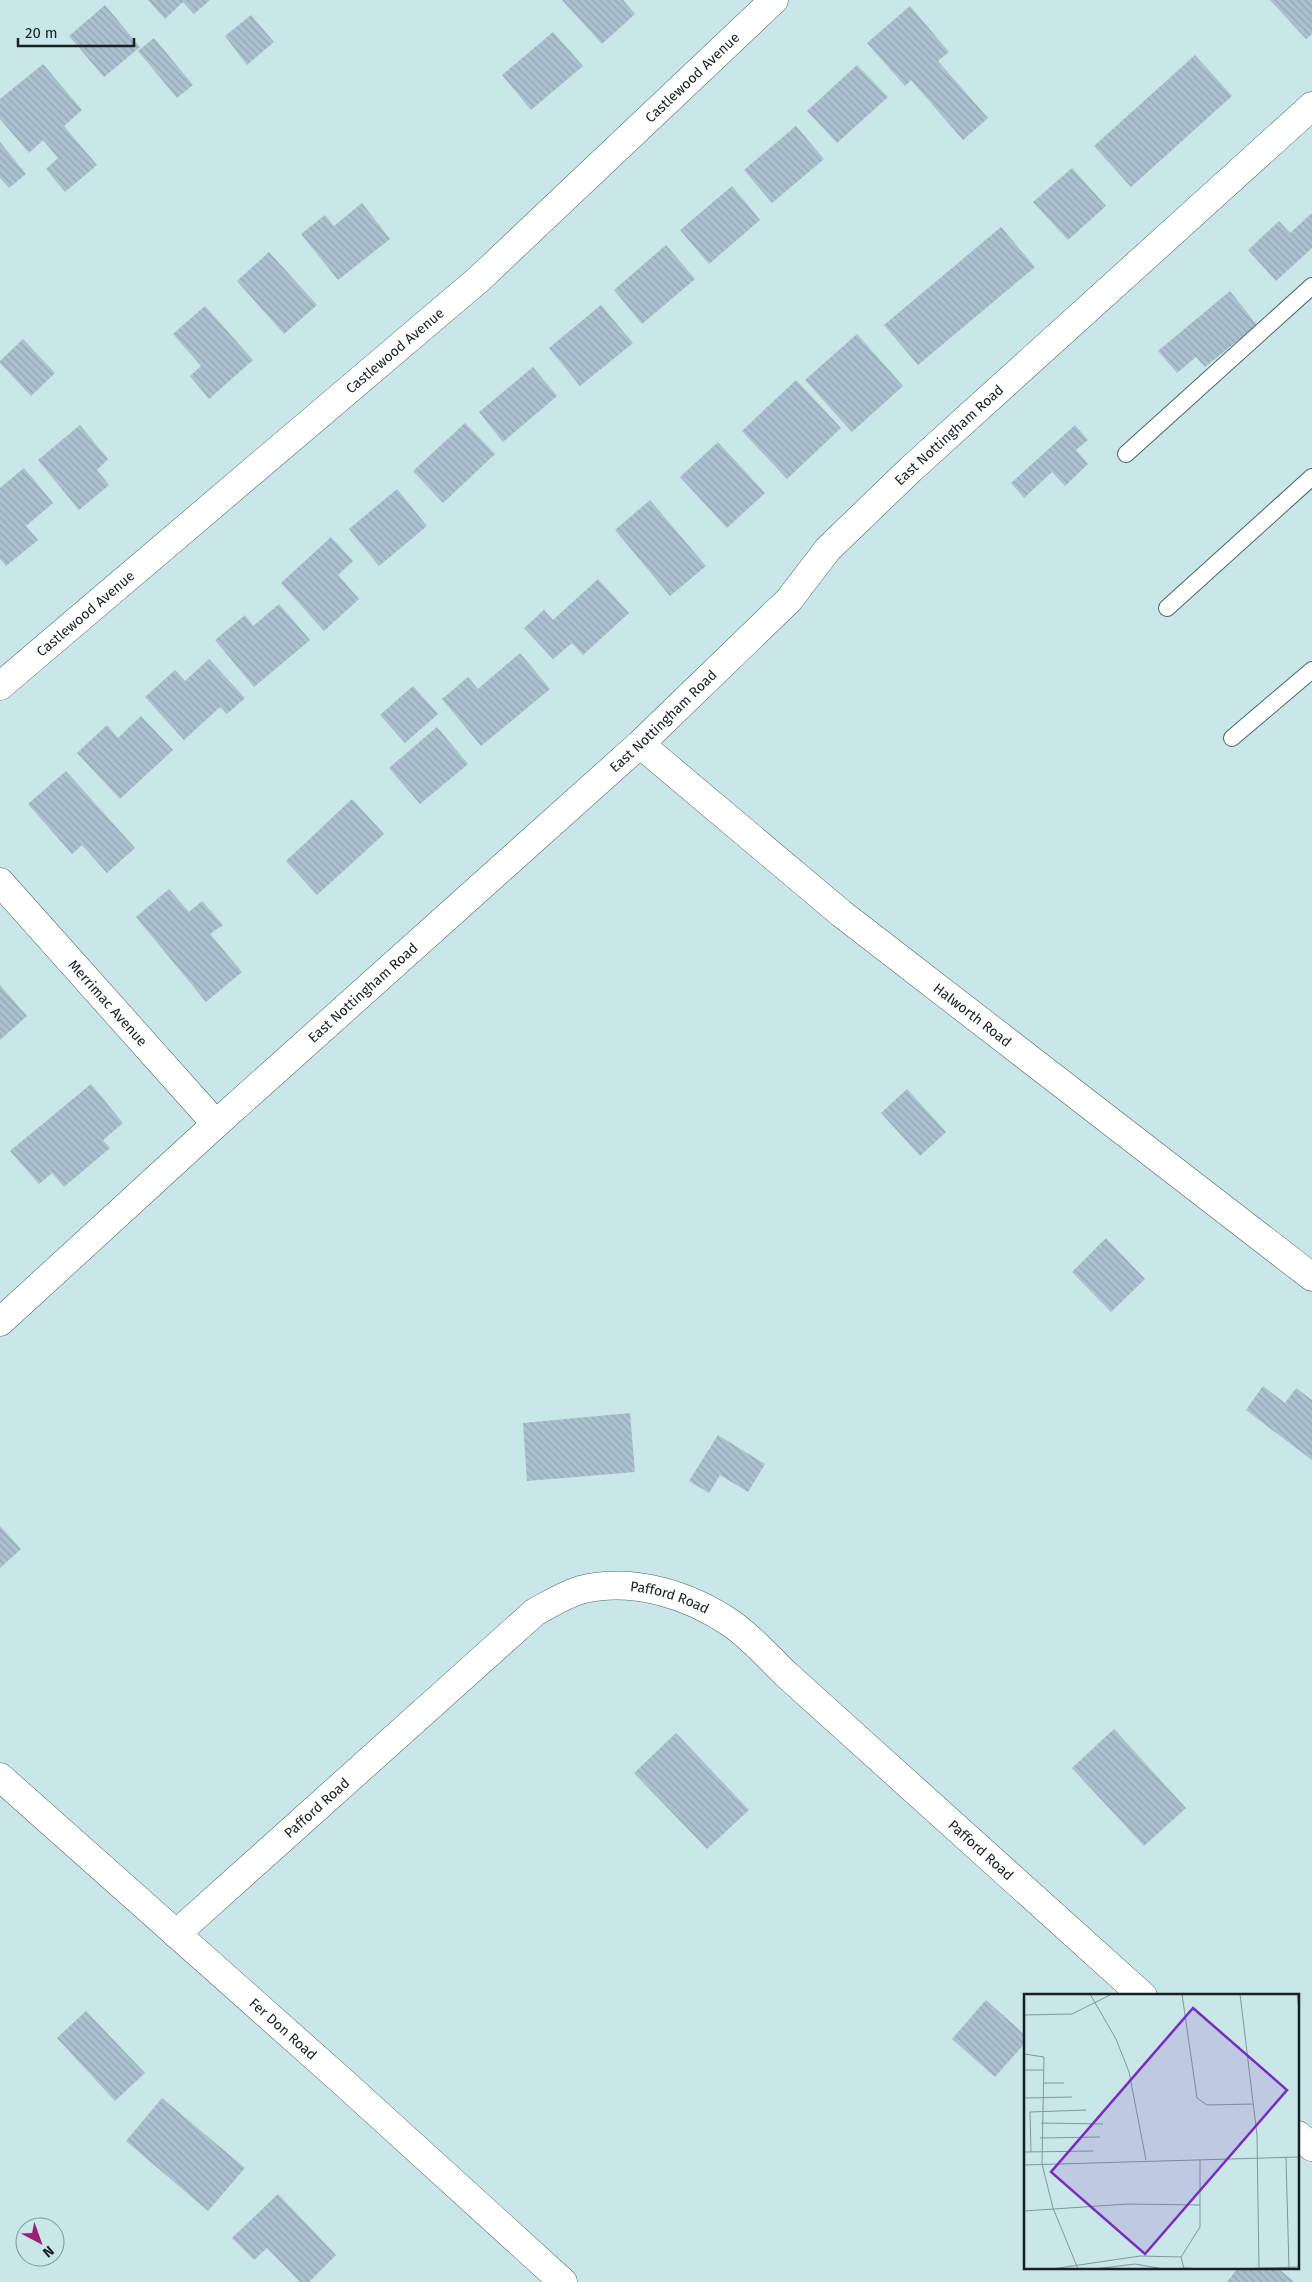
<svg xmlns="http://www.w3.org/2000/svg" width="1312" height="2282" font-family="'Fira Sans',sans-serif">
<defs>
<pattern id="building-back-hatch" width="6" height="6" patternUnits="userSpaceOnUse" patternTransform="scale(1.25)"><rect width="6" height="6" fill="#abc1ce"/><path d="M-1 5l2 2M0 0l6 6M5-1l2 2" fill="none" stroke="#92a6b1"/></pattern>
</defs>
<rect width="100%" height="100%" fill="#c9e6e9"/>
<path fill="url(#building-back-hatch)" d="M148,0H210L194,14L183,2L165,19Z
M562,0H623L635,14L602,44Z
M1270,0H1312V34L1306,39Z
M105,5L140,47L104,77L69,36Z
M910,6L949,52L938,61L988,118L963,140L911,80L905,86L867,43Z
M251,15L274,42L247,65L225,36Z
M553,32L583,66L531,110L502,75Z
M154,38L193,85L177,98L138,51Z
M1195,55L1232,96L1131,187L1094,146Z
M43,64L82,110L64,126L97,165L65,192L46,169L58,158L43,140L29,153L0,119V99Z
M857,65L888,97L837,143L807,111Z
M796,126L824,159L772,203L744,170Z
M0,142L26,174L9,188L0,178Z
M1072,168L1106,206L1068,240L1033,202Z
M732,186L760,220L709,264L680,230Z
M362,203L390,239L338,280L301,234L325,215L334,226Z
M1312,213V248L1276,281L1248,250L1279,221L1290,233Z
M1001,227L1035,267L918,365L884,325Z
M666,245L695,279L642,324L614,290Z
M269,252L317,305L284,334L237,281Z
M1230,291L1257,325L1205,367L1196,357L1177,373L1158,351Z
M601,305L633,343L580,386L549,348Z
M205,306L253,360L209,399L190,376L201,366L173,334Z
M857,334L903,386L852,432L805,380Z
M23,339L55,373L31,396L0,363V361Z
M533,367L557,396L503,442L479,412Z
M796,380L841,428L787,479L742,431Z
M465,423L495,454L443,503L413,471Z
M80,425L108,459L97,470L109,485L79,510L38,460Z
M1075,425L1088,440L1076,450L1088,464L1065,486L1052,472L1024,498L1011,483Z
M718,442L765,493L727,528L680,477Z
M24,468L53,503L26,526L38,540L6,566L0,559V488Z
M397,489L427,526L379,566L349,529Z
M650,500L706,566L670,596L615,530Z
M331,537L353,561L338,575L359,599L324,631L281,583Z
M598,579L629,613L583,655L572,643L553,659L524,628L544,610L553,620Z
M279,604L310,640L254,687L215,640L245,615L253,626Z
M520,653L550,689L481,746L442,699L468,677L478,689Z
M209,659L245,698L227,714L220,707L184,740L145,697L175,670L185,681Z
M413,686L438,714L405,743L380,715Z
M141,716L173,750L120,799L77,753L107,725L118,738Z
M437,727L468,764L420,804L389,768Z
M66,771L135,848L107,873L82,845L72,854L28,804Z
M352,799L384,834L317,895L286,861Z
M169,889L189,912L202,901L223,925L210,934L242,972L206,1002L136,917Z
M0,985L27,1016L0,1040Z
M91,1084L123,1123L103,1140L110,1148L64,1187L52,1173L39,1184L10,1151Z
M907,1089L946,1132L920,1156L881,1113Z
M1106,1238L1145,1279L1111,1312L1072,1272Z
M1263,1386L1285,1403L1296,1388L1312,1400V1460L1246,1410Z
M630,1413L635,1472L527,1481L523,1423Z
M718,1435L765,1464L748,1492L720,1475L709,1493L689,1481Z
M0,1526L21,1549L0,1568Z
M1114,1729L1186,1808L1144,1846L1072,1768Z
M676,1733L749,1810L707,1849L634,1773Z
M986,2000L1026,2036V2042L995,2077L952,2039Z
M86,2011L145,2073L115,2101L57,2038Z
M162,2098L245,2168L208,2211L126,2141Z
M278,2194L336,2255L309,2282H300L267,2248L254,2260L232,2238Z
M1238,2268H1278L1294,2282H1227Z"/>
<g fill="none" stroke-linecap="round" stroke-linejoin="round">
<g stroke="#4b6567" stroke-width="18">
<path id="service" d="M1126,454L1312,286
M1167,608L1312,477
M1232,738L1312,670"/>
</g>
<g stroke="#4b6567" stroke-width="29">
<g id="minor">
<path id="s1" d="M0,686L479,279L774,0"/>
<path id="s2" d="M640,744L842,914L1312,1277"/>
<path id="s3" d="M0,882L216,1124"/>
<path id="s4" d="M0,1322L216,1124L640,744L789,600L828,549L911,469L1312,106"/>
<path id="s5" d="M0,1777L342,2081L563,2282"/>
<path id="s6" d="M176,1934L535,1612C550,1604 564,1595 580,1590C632,1577 688,1594 732,1624C752,1638 770,1659 788,1676L1143,1996"/>
<path d="M1298,2135L1312,2147"/>
</g>
</g>
<use href="#service" stroke="#fff" stroke-width="16"/>
<use href="#minor" stroke="#fff" stroke-width="28"/>
</g>
<g text-anchor="middle" dominant-baseline="central" stroke-width="4" stroke-linejoin="round" paint-order="stroke">
<g font-size="14" fill="#172123" stroke="#c9e6e9">
<text stroke="none"><textPath href="#s1" startOffset="922">Castlewood Avenue</textPath></text>
<text stroke="none"><textPath href="#s1" startOffset="518">Castlewood Avenue</textPath></text>
<text stroke="none"><textPath href="#s4" startOffset="1300">East Nottingham Road</textPath></text>
<text stroke="none"><textPath href="#s1" startOffset="112">Castlewood Avenue</textPath></text>
<text stroke="none"><textPath href="#s4" startOffset="895">East Nottingham Road</textPath></text>
<text stroke="none"><textPath href="#s4" startOffset="490">East Nottingham Road</textPath></text>
<text stroke="none"><textPath href="#s3" startOffset="162">Merrimac Avenue</textPath></text>
<text stroke="none"><textPath href="#s2" startOffset="429">Halworth Road</textPath></text>
<text stroke="none"><textPath href="#s6" startOffset="624">Pafford Road</textPath></text>
<text stroke="none"><textPath href="#s6" startOffset="189">Pafford Road</textPath></text>
<text stroke="none"><textPath href="#s6" startOffset="1029">Pafford Road</textPath></text>
<text stroke="none"><textPath href="#s5" startOffset="379">Fer Don Road</textPath></text>
</g>
</g>
<g transform="translate(1024 1994)">
<rect width="275" height="275" fill="#c9e6e9"/>
<path fill="none" stroke="#82979a" stroke-width="1" d="M66,0L92,45L105,78L122,166M158,0L173,104L183,111L229,110M216,0L233,141L235,275M273,0L275,15M0,21L48,20L88,0M0,60L20,63L18,170L29,214L54,275M0,76H20M20,89H40M0,104L48,103M17,129L79,130M16,144L76,143M0,158L69,157M7,158L6,118L62,116M262,163L265,275M0,171L275,163M0,217L104,210L176,211M157,263L176,233V166M160,274L180,275M28,275L116,262L157,263L160,275M71,275L111,270L140,275M207,275L275,273"/>
<path fill="#7b2cbf" fill-opacity="0.15" stroke="#7b2cbf" stroke-width="2.5" d="M169,14L263,96L121,260L27,178Z"/>
<rect width="275" height="275" fill="none" stroke="#172123" stroke-width="2.5"/>
</g>
<g transform="translate(40 2242) rotate(139)"><circle r="24" fill="#c9e6e9" stroke="#82979a"/>
<path d="M0-4L9 19L0 12L-9 19Z" fill="#9b2078"/>
<text y="-8" font-size="14" font-weight="bold" text-anchor="middle" fill="#172123">N</text>
</g>
<path d="M18 38v8h116v-8" fill="none" stroke="#172123" stroke-width="2.5"/>
<text x="25" y="38" font-size="15" fill="#172123" stroke="#c9e6e9" stroke-width="4" paint-order="stroke">20 m</text>
</svg>
